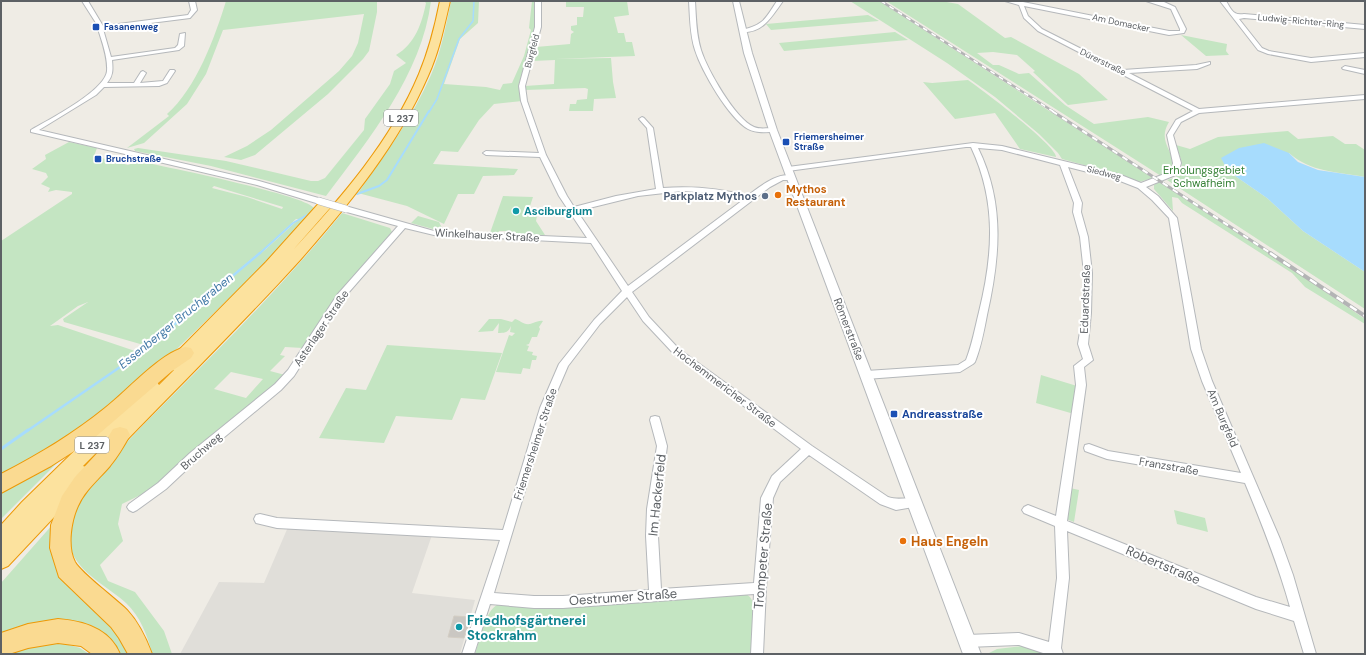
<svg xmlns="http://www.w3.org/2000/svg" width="1366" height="655" font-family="'DM Sans',sans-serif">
<rect width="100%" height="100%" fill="#efece5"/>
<path fill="#e0ded9" d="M288,527L432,535L412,593L475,600L460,654H180L219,582L264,583Z"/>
<path fill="#c4e5c2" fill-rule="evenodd" d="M226,1H377V12L369,51L363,59L328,94L255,155L241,160L224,157L247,146L271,130L339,71L352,56L358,43L364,14L223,30L206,74L187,104L144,143L127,148L169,116L167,114C196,89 215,37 226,1Z
M424,1H431C422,74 369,139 326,196L211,166L135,151L134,149L138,148L226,161L311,181H318L325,178L364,130L365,119L390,84L394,71L406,63L396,55C415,44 422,23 426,3Z
M451,1H479L478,23L460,39L444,84L486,87L500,90L503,84L512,83L524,56L531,30L529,28L532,1H536L538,13L519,84L522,101L494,104L479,120L458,152L441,151L433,164L518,169L514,175L483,176L474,194H458L444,224L407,206L358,193C384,156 413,117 431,75C441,52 446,26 451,1Z
M566,1H627L629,15L614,17L618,33H624L626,42H632L635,56L555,59L611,58L613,82L616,98L594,99L593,111H569L570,104H576L577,100L587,99L588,89L585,88L525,90V86L554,84L555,60L532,61L536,47L570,44L571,34L574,32L571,30V26L577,25V17H583L584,7H566Z
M850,1H879L1153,178L1139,182L1117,174L1062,159L1058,153L1039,134L995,97L947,63Z
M886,1H941L958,4L1005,38L1011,37L1079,74L1108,100L1068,105L1033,72L1035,71L1017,55L993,52L977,53L993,65H999L1019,74L1029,73L1065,105L1094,124L1148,117L1169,122C1156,143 1177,153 1173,169L1161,176Z
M868,15L879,21L771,30L766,24Z
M895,32L908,40L784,51L779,43Z
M1181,35L1227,44L1226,51L1229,55L1206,56Z
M968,80C981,89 1057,146 1056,157L1020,149L995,113L955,119L923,82L932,83Z
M1288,131L1298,139L1333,136L1345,144H1356L1365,150V177C1338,172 1310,172 1289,153L1228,171L1267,198L1303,231L1365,272V309L1167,180L1176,177C1187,165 1179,157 1176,145L1190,149L1218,137Z
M69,142L97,148L94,156L128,165L138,161C162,166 305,195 314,208L296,230L247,281L151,374L87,426L1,478V241L72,194V192L56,190L48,192L50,188L41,184L48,177L46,173L32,169L46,159L45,155ZM214,186L283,207L282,209L247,197L212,188ZM296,219H299L266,249L141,353L58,325L50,326L78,306L88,302L63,319L64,322L147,346L266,247Z
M1159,182L1270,254L1365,319V324L1305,287L1292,273L1182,203L1178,198L1172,197L1173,211L1154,189V185Z
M503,196L533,197L530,206L537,216L536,221L545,235L508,234L509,231H499L498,233H490Z
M342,213L390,228L392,232L303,348L285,347L280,355L285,356L270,371L285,375L278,384L159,486L122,504L118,524L123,541L100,565L108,581L135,592L164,631L172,654H152C148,636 140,616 126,603C109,587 78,573 71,549C67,534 71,514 78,501C83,493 91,485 97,477C121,446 149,419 177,391C234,334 291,276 342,213ZM231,372L263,379L246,398L214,389Z
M418,216L439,222L442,228L440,231L411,223Z
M489,319H501L512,322L515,319C520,320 523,325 530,324C535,323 538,320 543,321L539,327L540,329L537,337H532L529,344L526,345L529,346L527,351L533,352L532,355L537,356L536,360H532L530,369L523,368L521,374L496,372L509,335L512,336L515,333L510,332L511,326C508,333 505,333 498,333L499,323L493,331L478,332Z
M387,345L502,353L485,400L461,398L452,420L396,416L384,443L319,438L346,388L366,390Z
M1041,375L1077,386L1074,414L1036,403Z
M81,439L1,519V488Z
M1070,488L1079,490L1074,522L1066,519Z
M1174,510L1205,518L1208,532L1177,524Z
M61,515L57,529L88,595L132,654H116L99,633L1,639V583Z
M746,594L750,597L755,605L752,654H475C480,640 485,609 499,604Z
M54,641L80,648L89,654H5Z
M1023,646L1043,651V654H987L997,649Z"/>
<path fill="#a7dcfd" d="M1264,143L1289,153L1298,162L1318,170L1365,177V272L1303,231L1267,198L1228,171L1221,158L1239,148Z"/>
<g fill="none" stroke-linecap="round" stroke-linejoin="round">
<path stroke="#a7dcfd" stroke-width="1.5" d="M429,112L437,99L459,39L473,21L474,1"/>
<path stroke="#a7dcfd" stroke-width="2" d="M357,194L379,186L387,180L429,111
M259,254L293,223L307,215"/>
<path stroke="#a7dcfd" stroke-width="2.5" d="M27,431L139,354L260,253"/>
<path stroke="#a7dcfd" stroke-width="3" d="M1,449L28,430"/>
</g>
<path fill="#cac7c2" stroke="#d3cdc3" d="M454,616L471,617L464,638L448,637Z"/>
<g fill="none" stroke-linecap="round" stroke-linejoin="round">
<g stroke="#b5b8bb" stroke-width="2">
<path id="minor" d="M82,1H88L103,26L188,15L191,10L189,1H195L197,10L190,18L103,29L111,57L175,48L178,45L180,34L185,33L184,46L179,50L112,60C113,70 113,76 107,83H134L141,72L143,71L146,73L140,83L163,81L170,70H174L175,71L167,83L159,86L104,87L96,95L39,130L259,181L322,199V203H316L257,185L31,132V130C48,120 105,91 107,71C108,57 102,42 98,29L96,28V23Z
M535,1H541V27L525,86L527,101L546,155L567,196L574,207L616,196L656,189L647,128L639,119L642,117L644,118L653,128L663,188C693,186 719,188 747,196C758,188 782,168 795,178L791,180H783L770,187L632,292L649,317L679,349L812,446L888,497C899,501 909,496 919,500L921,503L919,506L896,510L880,504L809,455L780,482L773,498L766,588L763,654H751L754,594L563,608H534L490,604L474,654H462L500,540L277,528L256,523L254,519L256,515L260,514L277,518L503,530L540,408L559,364L594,320L622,291L591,243L434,235L405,228L343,299L294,376L281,390L198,459L166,489L137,510L133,512L129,510L127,507L129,504L158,483L190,453L275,384L288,370L337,295L398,226L343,211V207H349L434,231L587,238L559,196L540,157L486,155L483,153L486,151L539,153L521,101L519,86L535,27ZM682,191C703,192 723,194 743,200L628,286L577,211L638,196ZM627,297L643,321L673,353L801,449L772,476L761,498L754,583L661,589L658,536L659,509L667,446L660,420L659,417L655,416L651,417L650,420L657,446L647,509L646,536L649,590L563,596H534L494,593L550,408L568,366L600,324Z
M689,1H695C696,17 696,34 701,50C707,69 735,119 754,127C761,130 769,127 775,129V131C767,133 755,133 748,129C729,118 702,72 695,50C690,35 690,17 689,1Z
M777,1H783C772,16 763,34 741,32V30C764,25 765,19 777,1Z
M1005,1H1023V2L1169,31H1180V29L1171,9L1146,1L1164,2L1175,7L1186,29L1184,33L1169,35L1024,6L1028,16L1042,29L1123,70L1196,65L1210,62V64L1197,69L1129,73L1199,109L1365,95V99L1199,113L1181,122L1173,135L1181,163L1178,174L1146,187L1158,196L1177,218L1201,349L1212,381L1280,539L1293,575L1316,654H1304L1294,621L1256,609L1067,531L1069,578L1061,648L1063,654H1046L1019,645L967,647L963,645L961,641L963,637L967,635L1019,633L1049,642L1057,578L1055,526L1024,513L1022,510L1024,507L1028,505L1056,516L1076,385L1074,366L1083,359L1078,344L1083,313L1084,273L1080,237L1073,212L1074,203L1060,165L1002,150L978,148C1005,203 1000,257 987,315C984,331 981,347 975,362L973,364L960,372L866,379L863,378L861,375L863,372L866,371L958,365L966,360C972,345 975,328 979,312C993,255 997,202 971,147H966L788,171L784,169L788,167L973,143L1002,146L1121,175L1141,183L1172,171L1173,163L1167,135L1176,120L1193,111L1038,31L1024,18L1019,5ZM1068,167L1115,179L1138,188L1152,200L1169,218L1191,349L1202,381L1241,473L1108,451L1089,444L1085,445L1084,448L1085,451L1107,459L1245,483C1262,524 1278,564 1290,607L1256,597L1067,521L1086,385L1084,367L1093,360L1088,344L1091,313L1092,273L1088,237L1081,212L1082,203Z
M1220,1H1226C1231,9 1233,16 1244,14L1365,25V29L1244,18L1239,19L1262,48L1269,51L1311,58L1365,53V57L1311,62L1268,54L1258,50Z
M1345,66L1365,70V74L1343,69L1342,68Z"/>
</g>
<g stroke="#b5b8bb" stroke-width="2">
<path id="tertiary" d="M733,1H739L752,53L777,130L981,654H963L769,130L744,53Z"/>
</g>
<g stroke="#ed9906" stroke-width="2">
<path id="trunk" d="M440,1H450C444,27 439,52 428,76C398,145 350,203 301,259C242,324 180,385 119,448L112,451L105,448L104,445L83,466L89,468L92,474L89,480L8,566L1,569V525L22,502L145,382L151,380L157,382L159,385L174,370L169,368L167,364L169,360L266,262L320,202H330L332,205L330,208L293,250C341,198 391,141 419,74C429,50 435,26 440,1Z"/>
</g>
<g stroke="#ed9906" stroke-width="2">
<path id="motorway" d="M185,347L191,348L194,353L191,358L172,371L93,439L51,466L1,493V474C38,455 73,434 105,408C127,391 159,354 185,347Z
M120,427L127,429L130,435C124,446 118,456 110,466C99,479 85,490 78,506C71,521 67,547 75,562C82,574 115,598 127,610C139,623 146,638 152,654H128L119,638L111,627L59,577L50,548L51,525L62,496L75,477L101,449L113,429Z
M58,619C84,621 110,629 120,654H92L81,646L58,643L28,648L9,654H1V633L28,624Z"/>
</g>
<use href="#minor" fill="#fff" fill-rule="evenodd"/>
<use href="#tertiary" fill="#fff" fill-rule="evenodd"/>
<use href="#trunk" fill="#fce29e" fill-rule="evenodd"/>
<use href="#motorway" fill="#fada91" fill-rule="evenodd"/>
<g stroke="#b3b4b5" stroke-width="2.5">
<path id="rail-far2" d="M881,1L1054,112"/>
</g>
<g stroke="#b3b4b5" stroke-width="3">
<path id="rail-far1" d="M1052,111L1272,254"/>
</g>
<g stroke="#b3b4b5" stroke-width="4">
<path id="rail" d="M1270,253L1365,316"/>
</g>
<use href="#rail-far2" stroke="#fff" stroke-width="1.5" stroke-dasharray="5" stroke-linecap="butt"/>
<use href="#rail-far1" stroke="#fff" stroke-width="2" stroke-dasharray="6" stroke-linecap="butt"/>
<use href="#rail" stroke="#fff" stroke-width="2.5" stroke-dasharray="8" stroke-linecap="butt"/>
<g stroke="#b5b8bb" stroke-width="8" stroke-linecap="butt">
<path id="minor-bridge" d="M319,201L346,209"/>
</g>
<use href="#minor-bridge" stroke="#fff" stroke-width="7"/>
</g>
<g fill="#1a4fb4" stroke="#fff" stroke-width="1.5">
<rect x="92" y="23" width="8" height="8" rx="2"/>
<rect x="782" y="138" width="8" height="8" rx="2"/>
<rect x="94" y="155" width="8" height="8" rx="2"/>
<rect x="890" y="410" width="8" height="8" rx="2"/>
</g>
<g fill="#e8710a" stroke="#fff" stroke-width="1.5">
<circle cx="778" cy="195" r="4"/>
<circle cx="903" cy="541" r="4"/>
</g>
<circle fill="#5c6f8a" stroke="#fff" stroke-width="1.5" cx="765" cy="196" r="4"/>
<g fill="#0f9aa8" stroke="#fff" stroke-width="1.5">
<circle cx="516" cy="211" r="4"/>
<circle cx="459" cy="627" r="4"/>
</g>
<g text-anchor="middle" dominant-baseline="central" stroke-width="4" stroke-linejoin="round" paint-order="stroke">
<g font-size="9" fill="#5d6165" stroke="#fff">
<text transform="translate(1301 21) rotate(5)">Ludwig-Richter-Ring</text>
<text transform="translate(1121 23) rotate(12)">Am Domacker</text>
<text transform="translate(532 51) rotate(-75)">Burgfeld</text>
<text transform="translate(1103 62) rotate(26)">Dürerstraße</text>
<text transform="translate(1104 173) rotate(15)">Siedweg</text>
</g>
<g font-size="9" font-weight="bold" fill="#164399" stroke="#fff" text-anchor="start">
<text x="104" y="27">Fasanenweg</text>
<text x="794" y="137">Friemersheimer<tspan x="794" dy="10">Straße</tspan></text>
<text x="106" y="159">Bruchstraße</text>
</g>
<g fill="#fff" stroke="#8e9093" stroke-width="1">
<rect x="384" y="110" width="34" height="16" rx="3"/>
<rect x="75" y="437" width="34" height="16" rx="3"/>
</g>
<g font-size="10" font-weight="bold" fill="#5d6165">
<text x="401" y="118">L 237</text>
<text x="92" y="445">L 237</text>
</g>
<g font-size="11" fill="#378237" stroke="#fff">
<text x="1204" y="170">Erholungsgebiet<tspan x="1204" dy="13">Schwafheim</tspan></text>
</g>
<g font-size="11" font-weight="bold" fill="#c56008" stroke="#fff" text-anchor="start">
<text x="786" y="189">Mythos<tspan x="786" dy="13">Restaurant</tspan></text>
</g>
<g font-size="11" font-weight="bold" fill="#4e5e75" stroke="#fff" text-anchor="end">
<text x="757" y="196">Parkplatz Mythos</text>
</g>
<g font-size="11" font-weight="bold" fill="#0d838f" stroke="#fff" text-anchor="start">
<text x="524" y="211">Asciburgium</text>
</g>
<g font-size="11" fill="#5d6165" stroke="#fff">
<text transform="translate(487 235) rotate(3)">Winkelhauser Straße</text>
<text transform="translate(1085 299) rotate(-88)">Eduardstraße</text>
<text transform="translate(321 328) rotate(-56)">Asterlager Straße</text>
<text transform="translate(849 329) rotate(69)">Römerstraße</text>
<text transform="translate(725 387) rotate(37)">Hochemmericher Straße</text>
<text transform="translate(1223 418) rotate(67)">Am Burgfeld</text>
<text transform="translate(535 444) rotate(-72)">Friemersheimer Straße</text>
<text transform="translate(201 451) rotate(-41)">Bruchweg</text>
<text transform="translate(1169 466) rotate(10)">Franzstraße</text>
</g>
<g font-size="11" font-weight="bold" fill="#164399" stroke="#fff" text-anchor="start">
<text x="902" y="414">Andreasstraße</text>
</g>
<g font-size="12" font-style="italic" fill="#4178a6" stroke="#fff">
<text transform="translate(176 321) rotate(-39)">Essenberger Bruchgraben</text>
</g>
<g font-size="13" fill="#5d6165" stroke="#fff">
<text transform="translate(657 495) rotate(-84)">Im Hackerfeld</text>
<text transform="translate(763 556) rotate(-85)">Trompeter Straße</text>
<text transform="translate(1163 565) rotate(23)">Robertstraße</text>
<text transform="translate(623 597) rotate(-4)">Oestrumer Straße</text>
</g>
<g font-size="13" font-weight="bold" fill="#c56008" stroke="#fff" text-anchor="start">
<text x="911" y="541">Haus Engeln</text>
</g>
<g font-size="13" font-weight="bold" fill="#0d838f" stroke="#fff" text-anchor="start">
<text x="467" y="620">Friedhofsgärtnerei<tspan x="467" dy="15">Stockrahm</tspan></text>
</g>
</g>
<rect width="1366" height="655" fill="none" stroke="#5d6165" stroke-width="4"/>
</svg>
